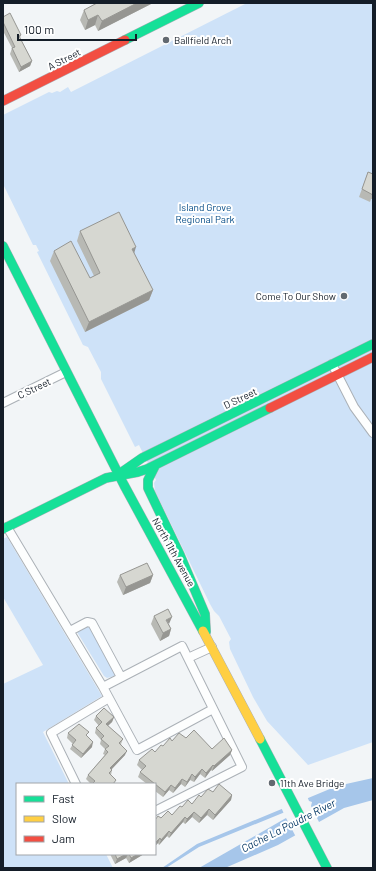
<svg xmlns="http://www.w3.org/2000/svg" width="376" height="871" font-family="Barlow,sans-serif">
<rect width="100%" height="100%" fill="#f2f5f7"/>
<path fill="#cee2f8" d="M247,3H373V742L308,765L267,721L253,697L230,649L229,642L231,639L219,616L214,611L210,604L155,491L154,483L156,480L139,445L135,447L101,379V372L88,347L83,345L37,252L39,251L36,245H33L3,184V115L49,92L52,93L57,91L60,92L68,87L71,92Z
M7,537L102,696L43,732L69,784H17V854H106L113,868H3V684L43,665L3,597V539Z
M87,626H89L116,672L114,676L107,678L104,676L77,632Z"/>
<path fill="#a6c6ea" d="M373,778V800L344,808L278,845L225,868H199L286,818L290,810L199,847L166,868H162L197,844L337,786Z"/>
<path fill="#f2f5f7" d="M307,796L309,801L312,802L311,806L320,824L296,837L286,818L283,817L286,813L284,814L281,807Z"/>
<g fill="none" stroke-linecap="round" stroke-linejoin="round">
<g stroke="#abb1b7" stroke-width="10">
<path id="street" d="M332,364L354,407L373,433
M3,403L66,372
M7,527L103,687L137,750L213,709
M70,631L87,622L92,623L121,677
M188,658L212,647
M103,687L182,646L242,767L155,811
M76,784L51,733L109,698"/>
</g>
<g stroke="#abb1b7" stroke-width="10">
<path id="fast" d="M125,40L199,3
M3,246L124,485L203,631
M155,466L148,480V488L180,555L205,614L206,632
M119,474L142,458L373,344
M3,529L106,478L138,472L147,469L270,408
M260,739L327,868"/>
</g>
<g stroke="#abb1b7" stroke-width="10">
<path id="slow" d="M203,631L260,739"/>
</g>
<g stroke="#abb1b7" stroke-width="10">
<path id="jam" d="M3,101L125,40
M270,408L373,357"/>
</g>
<use href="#street" stroke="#fdfefe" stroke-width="8"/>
<use href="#fast" stroke="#16e098" stroke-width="9"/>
<use href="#slow" stroke="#ffcf43" stroke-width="9"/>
<use href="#jam" stroke="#f24e42" stroke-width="9"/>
</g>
<path fill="#b8b9b4" d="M97,3H152L151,4L98,31L95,25L85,30L80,20L84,10Z
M3,17L21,35L20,38L32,61L30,66L19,72L10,54L12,48L3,31Z
M368,172L373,174V199H371L370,202L359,197Z
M80,231L134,253L153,290L149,300L85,332L50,261L54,251L90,278L94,276L77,241Z
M120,575H153L150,583L123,595L117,582Z
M154,616L169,624L171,629L169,636L160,641L151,624Z
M96,716L114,717L112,722L108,726L123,739L121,744L125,755L111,770H112L111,775L115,784H91L86,779L88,775L105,755L103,754L105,749L100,744L101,740L95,733L96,728L99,726L94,720Z
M68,733L87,736L92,747L81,758L70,749L73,744L67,738Z
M186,738L212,749L232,750L230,755L212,771L211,770L205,778L200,774L194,782L190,780L185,787L181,784L173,793L169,790L163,797L155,791V784H147L138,777L140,772L142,770L137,765L139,760L155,752L172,741Z
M213,792L232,795L231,800L213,820L207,815L199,823L192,817L185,824L183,822L169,838L167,836L159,845L158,843L155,846V820L172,815L182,807L192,804L201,797Z
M110,854H144L129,863L126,858L115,864Z"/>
<path fill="#969692" d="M137,3H152L151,4L98,31L102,21Z
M98,15L95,25L85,30L88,20Z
M32,61L30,66L19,72L21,67Z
M136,247L133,257L132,249Z
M153,290L149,300L85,332L89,322Z
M153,575L150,583L123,595L126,587Z
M172,617L169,624L166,620Z
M171,629L169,636L160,641L163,633Z
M114,717L112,722L104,729L106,724Z
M93,742L92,747L81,758L83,754Z
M232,750L230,755L212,771L214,766Z
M127,751L125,755L108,773L110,768Z
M213,765L211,770L205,778L206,773Z
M202,769L200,774L194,782L195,777Z
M192,774L190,780L185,787L187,782Z
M182,779L181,784L173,793L175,788Z
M171,785L169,790L163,797L165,792Z
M232,795L231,800L213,820L215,815Z
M209,809L207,815L199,823L201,818Z
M194,812L192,817L185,824L187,819Z
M185,817L183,822L169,838L171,833Z
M169,831L167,836L159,845L161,840Z
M160,838L158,843L155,846V843Z
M126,854H128L126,858L115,864L117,859Z
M138,854H144L129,863L131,858Z"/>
<path fill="#d6d7d1" stroke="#969692" d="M97,3H137L102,21L98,15L88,20L84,10Z
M10,13L21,35L19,36L32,61L21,67L12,48L15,47L3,22V17Z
M368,172L373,174V195L362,189Z
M119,212L136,247L132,249L153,290L89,322L54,251L71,241L90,278L100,273L80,231Z
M147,563L153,575L126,587L120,575Z
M168,609L172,617L166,620L171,629L163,633L154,616Z
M104,708L114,717L106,724L123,739L119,743L127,751L110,768L112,770L109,773L116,780L113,784H92L95,781L88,775L108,752L105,749L109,746L101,739L104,736L96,728L102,722L96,716Z
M79,724L89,732L86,735L93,742L83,754L72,745L76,740L68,733Z
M194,730L212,749L224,738L232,750L214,766L213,765L206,773L202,769L195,777L192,774L187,782L182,779L175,788L171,785L165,792L140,772L146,766L139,760L152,749L155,752L161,745L163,746L170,738L172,741L179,733L186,738Z
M219,784L232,795L215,815L209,809L201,818L194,812L187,819L185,817L171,833L169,831L161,840L160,838L155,843V820L158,816L161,818L168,811L172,815L180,806L182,807L188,800L192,804L199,795L201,797L208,789L213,792Z
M115,854H126L117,859Z
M129,854H138L131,858Z"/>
<g fill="#626970" stroke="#fff" stroke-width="1.5">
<circle cx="166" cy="40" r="4"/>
<circle cx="344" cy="296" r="4"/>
<circle cx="272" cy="783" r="4"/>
</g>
<g text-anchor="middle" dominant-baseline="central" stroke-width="4" stroke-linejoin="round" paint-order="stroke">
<g font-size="10" fill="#141d28" stroke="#fff" text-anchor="start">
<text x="174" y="40">Ballfield Arch</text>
<text x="336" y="296" text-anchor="end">Come To Our Show</text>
<text x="280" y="783">11th Ave Bridge</text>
</g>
<g font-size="10" fill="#141d28" stroke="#fff">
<text transform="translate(64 59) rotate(-27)">A Street</text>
<text transform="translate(34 388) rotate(-26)">C Street</text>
<text transform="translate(240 398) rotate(-26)">D Street</text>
<text transform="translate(174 552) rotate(61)">North 11th Avenue</text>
</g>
<g font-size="10" fill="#044b86" stroke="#fff">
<text x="205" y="207">Island Grove<tspan x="205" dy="12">Regional Park</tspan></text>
</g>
<g font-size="11" font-style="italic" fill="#063865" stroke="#fff">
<text transform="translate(288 825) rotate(-27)">Cache La Poudre River</text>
</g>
</g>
<rect width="376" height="871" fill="none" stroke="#141d28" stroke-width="8"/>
<rect x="16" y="783" width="140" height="72" fill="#ffffff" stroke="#a1a5a9"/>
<rect x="24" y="796" width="20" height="6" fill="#16e098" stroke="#a1a5a9"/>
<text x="52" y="803" font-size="12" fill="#141d28">Fast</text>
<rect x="24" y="816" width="20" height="6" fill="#ffcf43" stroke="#a1a5a9"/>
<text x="52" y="823" font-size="12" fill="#141d28">Slow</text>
<rect x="24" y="836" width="20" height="6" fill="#f24e42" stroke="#a1a5a9"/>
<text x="52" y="843" font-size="12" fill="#141d28">Jam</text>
<path d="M18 34v6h118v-6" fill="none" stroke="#141d28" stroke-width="2"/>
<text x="24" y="34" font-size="12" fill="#141d28" stroke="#ffffff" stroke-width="3" paint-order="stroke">100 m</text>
</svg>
